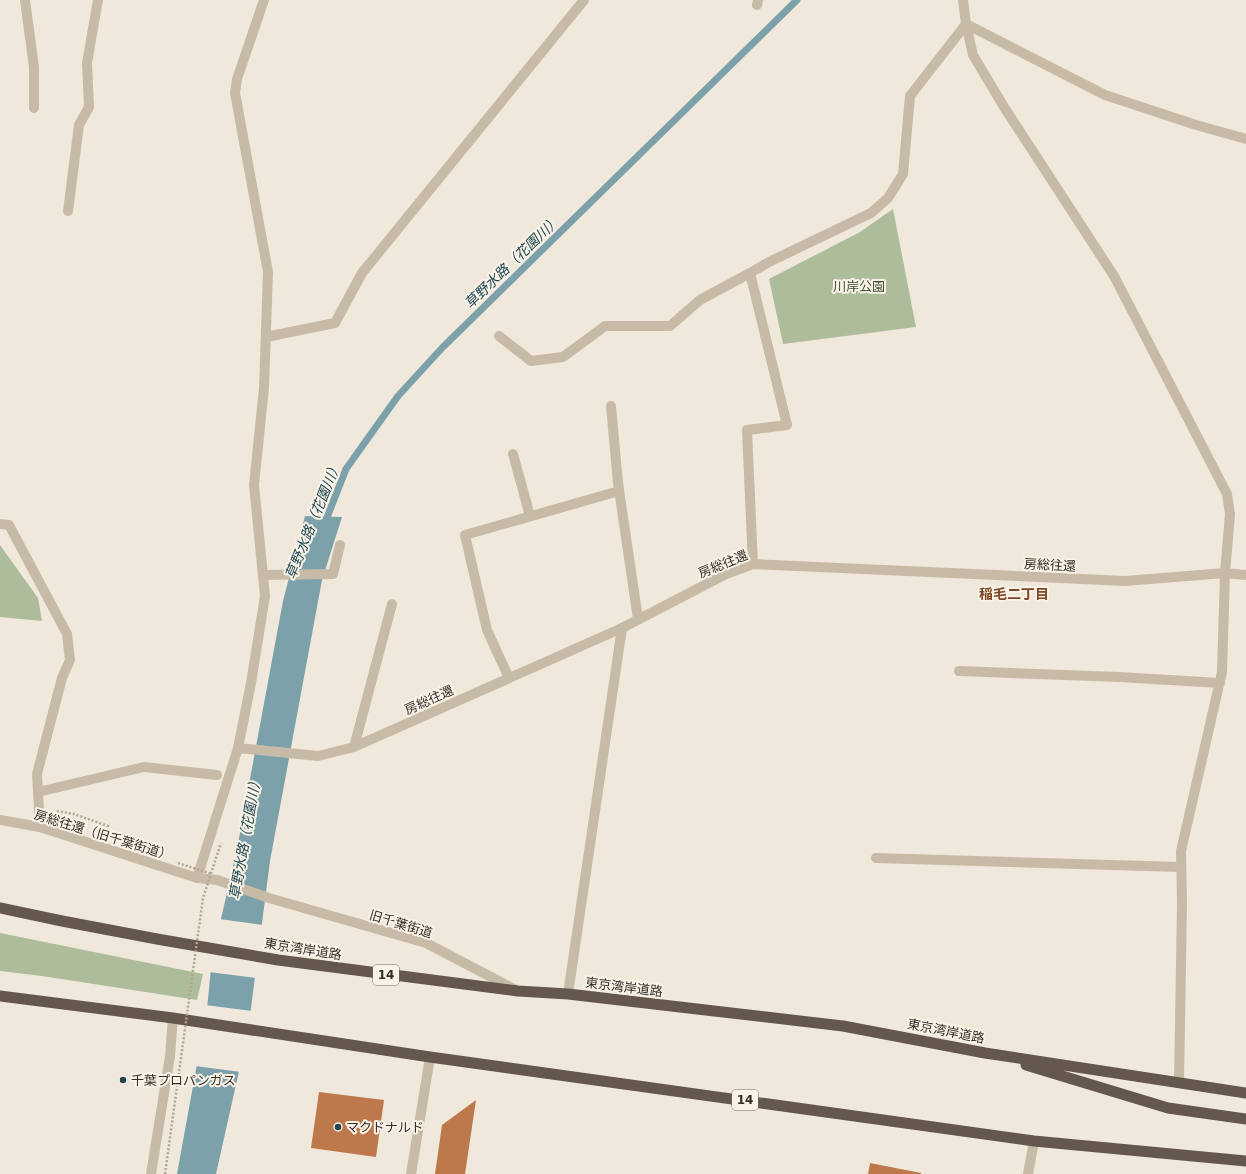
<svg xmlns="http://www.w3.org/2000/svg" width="1246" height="1174" font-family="'DejaVu Sans','Noto Sans JP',sans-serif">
<rect width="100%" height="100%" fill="#f0e9db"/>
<path fill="#adbd9c" d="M893,209L916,327L783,344L769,279L860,232Z
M0,545L38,598L42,621L0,617Z
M0,933L203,974L197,1000L42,976L0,971Z"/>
<path fill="#7ca1ab" d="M305,516L342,517L322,580L270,861L248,1031L216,1174H177L207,1009L212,958L237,849L283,601Z"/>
<path fill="#f0e9db" d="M219,919L263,925L256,978L209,972L210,957Z
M205,1005L252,1011L250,1031L241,1072L195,1066Z"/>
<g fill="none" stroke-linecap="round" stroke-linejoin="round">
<path stroke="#7ca1ab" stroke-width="7" d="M324,525L346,469L398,396L442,348L797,0"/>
</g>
<path fill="#bd784b" d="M319,1092L384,1100L376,1157L311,1148Z
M476,1100L465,1174H435L442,1125Z
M870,1163L921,1173V1174H868Z"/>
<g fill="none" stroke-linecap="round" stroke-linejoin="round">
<path stroke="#b2a592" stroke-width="2.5" stroke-dasharray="2 2" stroke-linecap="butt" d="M57,811L74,814L108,826L106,829"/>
<path stroke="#c7bba8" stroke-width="10" d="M499,336L531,361L563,357L605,326H670L700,300L750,273L787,425L747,430L753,564
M266,337L335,323L362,273L584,0
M611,406L618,483L638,619
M513,454L530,516
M263,575L333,574L340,545
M959,671L1119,677L1220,683
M509,678L487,630L465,535L619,491
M38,792L144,767L217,775
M876,858L1181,867
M568,994L622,628
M1179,1083L1182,904L1181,851L1222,672L1225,573"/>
<path stroke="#c7bba8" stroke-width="10" d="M25,0L34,67V108
M963,0L966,24L973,55L1004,107L1114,276L1227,494L1230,514L1225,573
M757,5L758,0
M966,24L1105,95L1196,125L1246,139
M68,211L79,125L89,107L87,63L98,0
M750,273L769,262L871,213L888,198L903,174L910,96L966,24
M0,524L9,525L67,634L70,660L62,678L37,774L40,827
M354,747L392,604
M238,748L318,756L354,747L622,628L726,574L753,564L1125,581L1225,573L1246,575
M0,820L40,827L197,878L217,880L269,898L426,943L516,990
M197,878L238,748L251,683L265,596L254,485L264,388L268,272L235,93L237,79L264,0"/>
<path stroke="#c7bba8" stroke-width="10" d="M151,1174L170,1056L173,1018
M411,1174L430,1057
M1028,1174L1034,1141"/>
<path stroke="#64584c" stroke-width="11" d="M0,908L62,921L157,939L278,960L518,991L568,994L843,1026L985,1053L1246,1093
M0,996L173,1018L430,1057L1034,1141L1246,1161
M1026,1065L1168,1108L1246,1119"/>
<path stroke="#b2a592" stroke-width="2.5" stroke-dasharray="2 2" stroke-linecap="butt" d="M178,863L212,874
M165,1174L203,898L221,843"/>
</g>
<g fill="#204752" stroke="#f8f2e7" stroke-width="1.5">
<circle cx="123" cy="1080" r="4"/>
<circle cx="338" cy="1127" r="4"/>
</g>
<g text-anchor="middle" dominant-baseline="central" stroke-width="4" stroke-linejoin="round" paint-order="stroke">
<g fill="#f8f2e7" stroke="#6f6861" stroke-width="1">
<rect x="373" y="965" width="26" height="20" rx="3"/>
<rect x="732" y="1090" width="26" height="20" rx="3"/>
</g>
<g font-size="12" font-weight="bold" fill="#342d27">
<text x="386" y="975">14</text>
<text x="745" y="1100">14</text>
</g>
<g font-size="13" fill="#3e502d" stroke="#f8f2e7">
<text x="859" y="286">川岸公園</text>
</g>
<g font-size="13" fill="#342d27" stroke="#f8f2e7">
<text transform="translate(723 564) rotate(-22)">房総往還</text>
<text transform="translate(1050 565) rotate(3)">房総往還</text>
<text transform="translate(429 700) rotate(-24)">房総往還</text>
<text transform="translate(103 835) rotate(17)">房総往還（旧千葉街道）</text>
<text transform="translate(401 924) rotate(17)">旧千葉街道</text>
<text transform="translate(303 949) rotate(9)">東京湾岸道路</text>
<text transform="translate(624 987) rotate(7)">東京湾岸道路</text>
<text transform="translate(946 1031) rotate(11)">東京湾岸道路</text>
</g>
<g font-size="13" fill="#342d27" stroke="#f8f2e7" text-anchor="start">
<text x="131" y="1080">千葉プロパンガス</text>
<text x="346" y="1127">マクドナルド</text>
</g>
<g font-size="14" font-style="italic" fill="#204752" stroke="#f8f2e7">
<text transform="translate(512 262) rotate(-44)">草野水路（花園川）</text>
<text transform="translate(313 520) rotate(-68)">草野水路（花園川）</text>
<text transform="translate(245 837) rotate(-80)">草野水路（花園川）</text>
</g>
<g font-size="14" font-weight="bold" fill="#7d4826" stroke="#f8f2e7">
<text x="1014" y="594">稲毛二丁目</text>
</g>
</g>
</svg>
